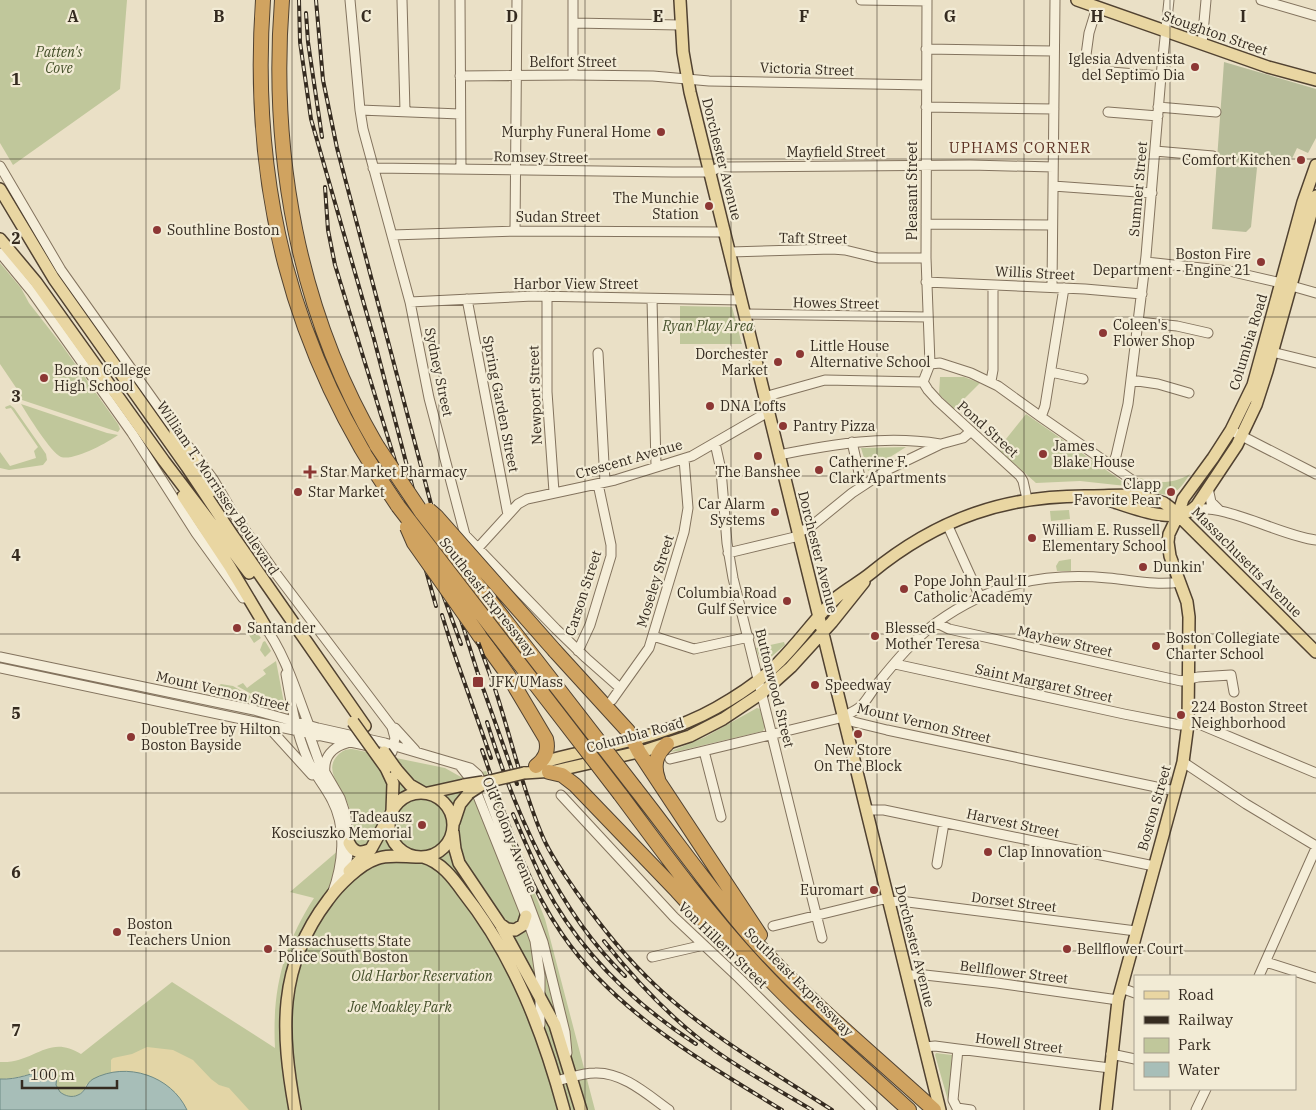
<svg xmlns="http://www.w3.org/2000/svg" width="1316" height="1110" font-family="'IBM Plex Serif',serif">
<rect width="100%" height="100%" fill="#eae0c6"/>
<path fill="#c0c79b" d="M0,0H127L120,89L13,165L0,143Z
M0,263L21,288L29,303L61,344L118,424L120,429L118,432L16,398L21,395L0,364Z
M680,306L732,307L742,344H680Z
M940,377H964L980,383L954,409L939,394Z
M21,404L107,433L118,435C107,443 74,461 61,457C51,453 27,414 21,404Z
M10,405L14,408L46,454L47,460L43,465L9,470L0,468V452L10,466L36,458L34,451L38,447L11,408L6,409L5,407Z
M1026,414L1126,484V486L1080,481L1036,483L998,449Z
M906,447L868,471L861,448Z
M1190,474C1176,495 1172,499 1147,490L1140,478C1158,484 1173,484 1190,474Z
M1069,510L1070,519L1051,521L1050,511Z
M1071,559V571H1057L1056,566L1059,561Z
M253,627L261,638L254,643L247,632Z
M265,641L271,651L265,657L260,650L263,642Z
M784,642L785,645L764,663L761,662L756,648Z
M276,661L284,703L282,706L277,708L237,686L243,683L247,688L266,674L263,670Z
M221,684L233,686L271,708L210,695L213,689Z
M757,708L760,709L765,727L763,731L679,751L669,752L705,737Z
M352,749L445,768L461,777L486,771L545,919L595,1110H187C172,1078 135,1065 102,1075C96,1077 91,1082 86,1085C82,1098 69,1099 60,1092L56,1085L57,1076L49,1069C31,1073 18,1079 0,1079V1062C34,1064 48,1033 81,1054L172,982L275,1048C272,990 283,946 314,898L290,892L354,837C354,825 352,813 347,802C341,786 323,770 338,755C342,751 346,749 352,749Z
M936,1053L952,1055L949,1104L935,1055Z"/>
<path fill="#e3d5a6" d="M147,1047L173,1050L193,1060L211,1079L219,1085L229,1088L249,1110H187L174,1091L167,1086L123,1072L111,1073V1060L113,1058L132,1054Z"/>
<path fill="#b7bc99" d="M1224,62L1316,89V138L1308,153L1297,148L1289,165L1258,158L1251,227L1246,232L1212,229Z"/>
<path fill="#a7beb8" stroke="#6f8b85" d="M49,1069L57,1076L56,1085L60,1092C65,1096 72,1098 78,1095C86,1092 86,1083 93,1079C127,1061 171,1076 187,1110H0V1079C17,1080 32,1073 49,1069Z"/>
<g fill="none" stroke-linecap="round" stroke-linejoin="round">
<g stroke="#83735e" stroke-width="11">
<path id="minor" d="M350,0L360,110L363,129L410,302L429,398L465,535L556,629L586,658L620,688
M402,0L405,111
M460,0L461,169
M861,0L927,1
M1261,0L1316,16
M573,23L680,25
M1202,44L1206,0
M926,49L1054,51
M1086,55L1089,33L1097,7
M1111,72L1161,76
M573,75V0
M460,76L573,75L653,76L709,81L926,85
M926,107L1054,109
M1158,107L1216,112
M360,110L460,114
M1108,112L1158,116
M1155,151L1213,156
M0,166L61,270L179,436
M373,168L673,172H710L718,168L724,167L970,165L1053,167
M1053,186L1152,193
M926,224L1052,225
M515,231L517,0
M392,235L515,231L725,232
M730,252L832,249L845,250L878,258H926
M0,253L32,292L132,433L196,533L243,598
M1146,262L1229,271L1281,283L1316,293
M926,282L1085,289L1142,294
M1052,287L1055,0
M547,296V392L554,492
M467,299L508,515
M652,299L656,466
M410,302L533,296L741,300
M745,314L927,317
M1138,322L1177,326L1208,333
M1272,352L1316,363
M598,353L605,482
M930,364L940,363L971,373L998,386L1041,417L1132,480L1144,497
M1051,372L1083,379
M1131,380L1158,384L1189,393
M991,381L993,370V285
M923,382L930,364L926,258L927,0
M923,382L928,390L938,401L1020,476L1023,481L1027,499
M764,397L825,380L923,382
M1041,417L1045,406L1064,288
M1236,433L1316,474
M852,442L860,477L864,484
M715,443L721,470L727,543L733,578L822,938
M189,447L213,479L233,513L277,575L392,727L395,738L392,752
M779,455C833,444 886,435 940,444
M1112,466L1116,456L1128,404L1146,256L1161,76L1169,0
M1208,488L1211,502L1219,510
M1191,510C1224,502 1280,536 1316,540
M947,524L980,597
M798,532L809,528L852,493L887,470L941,444L963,438L970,432
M477,549L518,504L527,499L615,480L692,456L768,412
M728,553L799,536
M937,623L949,629L1181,681L1198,677L1231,675L1234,692
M263,624C286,655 296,692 310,728L313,733L318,736
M653,636L694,649L749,637
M578,651L590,625L611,556V545L598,484
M0,657L254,710L318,728L385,743L470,768L478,775L485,787L543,942L565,1032L567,1053
M895,664L1124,714L1180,725L1199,724L1316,773
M0,668L374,747
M286,674C291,703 296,733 308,760C314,774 325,786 332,800C347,828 343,865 332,894
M612,700L649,648L684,532L688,508L684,459
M844,717L854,722L887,730L1175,791
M264,725L273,732L312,775
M395,728L415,750
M308,731L319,762L340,798L346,816L349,846L345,876
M704,751L721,817
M670,759L844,717C849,713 855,711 860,707C867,701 872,690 878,683C895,662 914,639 936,623C990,584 1043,572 1108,578C1132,580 1156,586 1180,582
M1183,762L1246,804L1316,846
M461,767L472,781L526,916L535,941L540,976V1025
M325,773C323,757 333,747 347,743
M561,795L674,917L739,978L872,1110
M867,810H884L1154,866
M937,864L944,823
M889,902L900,901L1136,931
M773,926L888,898
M652,957L704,945
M1266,962L1316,978
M907,975H925L997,983L1118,1000
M1259,976L1316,848
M1121,988L1135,993
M925,1047L935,1046L958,1049L1110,1068
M958,1049L953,1100L957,1108L971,1110
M1111,1054L1135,1059
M556,1081C569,1078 582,1073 595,1073C623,1072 648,1095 669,1110
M1196,1110L1206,1089"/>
</g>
<g stroke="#514231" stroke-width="14">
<path id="major" d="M680,0L683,52L690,92L940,1110
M1077,0L1268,67L1316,80
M0,189L54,279L187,467L231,533L365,726
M0,239L36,282L164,461L249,573
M175,431L211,491
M183,496L230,567L267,629
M1102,498C1127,505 1176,529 1197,505L1237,445L1256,405L1267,371L1316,196
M536,765C553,758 573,755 591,750C634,740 677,730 716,708C739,695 761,681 779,662C800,641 816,617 837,597C848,588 860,582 871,573C938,518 1008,494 1094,496C1114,496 1129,493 1150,499C1154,500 1160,501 1164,503C1169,506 1174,511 1178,515L1316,652
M386,768L393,783L392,811
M396,769L410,785L424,793
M524,773L555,771L647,750L690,736L723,719L762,693L791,667L832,622L864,582
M389 825a32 32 0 1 1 64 0a32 32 0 1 1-64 0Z
M428,793L464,785
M454,822L460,804L469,793
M453,832L455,849L459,863L500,924L555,1025L581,1110
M349,843C353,852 360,854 369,850
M423,857C441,862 453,878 463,892C514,956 543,1032 564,1110
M349,871L371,849L388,818
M500,924L507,929L515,930L523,925L526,916
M295,1110C281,1032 277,967 328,900C338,886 360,864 376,859C388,854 405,857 418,857
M1106,1110L1118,1000L1183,762L1188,724L1189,617L1187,602L1170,556L1168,542L1169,534L1178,515L1183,499L1213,458L1231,430L1253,385L1303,202L1316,165"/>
</g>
<g stroke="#514231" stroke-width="16">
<path id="highway" d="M263,0C250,186 291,352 398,506
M282,0C270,155 298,311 377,446
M479,635L508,675L546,739C549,751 545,759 536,766
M555,651L628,731L639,752L760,935
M549,772L562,775L575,785L677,891L721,939
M658,779C653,765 656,754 667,744
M635,788C676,840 714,896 759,946C813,1005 875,1056 934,1110
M620,794C663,852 706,911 755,964C803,1016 857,1062 909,1110"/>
</g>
<use href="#minor" stroke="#f5eed9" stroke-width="9"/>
<use href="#major" stroke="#e9d6a2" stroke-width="11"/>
<use href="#highway" stroke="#d0a360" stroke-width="14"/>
<g stroke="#352b20" stroke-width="4">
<path id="rail" d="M299,0L300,42L311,119L374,339L434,570L461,644
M316,0L323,80L337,148L431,504C448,565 472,624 493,683C510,733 521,786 542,835C550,855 563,872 575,890C599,924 625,957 656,986C708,1035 772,1071 832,1110
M306,13L308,42L322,137
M325,187L328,230L335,265L396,464L436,606
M451,588L478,674L517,784
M442,615L453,650L491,758
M487,722C514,810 558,912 625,976
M482,750C504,812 524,879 562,934C616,1013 702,1061 782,1110
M513,814C523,837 533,861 544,884C579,952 633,1003 696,1044
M604,941C631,975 662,1009 697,1037C732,1065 774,1087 812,1110"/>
</g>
<use href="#rail" stroke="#f2ebd5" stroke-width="2" stroke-dasharray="5.5" stroke-linecap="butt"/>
<g stroke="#514231" stroke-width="14" stroke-linecap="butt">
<path id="major-bridge" d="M353,722L386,768
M384,752L396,769
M464,785L483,782
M469,793L486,782L524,773"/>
</g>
<g stroke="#514231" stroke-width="16" stroke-linecap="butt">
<path id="highway-bridge" d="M377,446L422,513L635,788
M398,506L620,794
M429,510L436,516L555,651
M407,527L414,543L479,635"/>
</g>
<use href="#major-bridge" stroke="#e9d6a2" stroke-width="11"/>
<use href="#highway-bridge" stroke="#d0a360" stroke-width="14"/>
</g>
<path fill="none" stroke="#352b20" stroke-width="1" stroke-opacity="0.55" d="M146,0V1110M292,0V1110M439,0V1110M585,0V1110M731,0V1110M877,0V1110M1024,0V1110M1170,0V976M0,159H1316M0,317H1316M0,476H1316M0,634H1316M0,793H1316M0,951H1316M1170,1089V1110"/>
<g fill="#8c3734" stroke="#f2ebd5" stroke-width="2">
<circle cx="1195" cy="67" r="5"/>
<circle cx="661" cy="132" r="5"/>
<circle cx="1301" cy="160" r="5"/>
<circle cx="709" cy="206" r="5"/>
<circle cx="157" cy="230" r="5"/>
<circle cx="1261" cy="262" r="5"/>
<circle cx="1103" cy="333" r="5"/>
<circle cx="800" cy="354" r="5"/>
<circle cx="778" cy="362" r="5"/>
<circle cx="44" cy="378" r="5"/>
<circle cx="710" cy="406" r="5"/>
<circle cx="783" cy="426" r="5"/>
<circle cx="1043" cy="454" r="5"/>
<circle cx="758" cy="456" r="5"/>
<circle cx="819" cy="470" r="5"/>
<path d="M307.5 464.5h5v5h5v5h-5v5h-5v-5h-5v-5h5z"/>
<circle cx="298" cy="492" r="5"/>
<circle cx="1171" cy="492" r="5"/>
<circle cx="775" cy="512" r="5"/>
<circle cx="1032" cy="538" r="5"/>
<circle cx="1143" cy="567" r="5"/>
<circle cx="904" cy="589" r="5"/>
<circle cx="787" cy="601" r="5"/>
<circle cx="237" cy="628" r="5"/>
<circle cx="875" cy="636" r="5"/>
<circle cx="1156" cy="646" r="5"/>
<rect x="472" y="676" width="12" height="12" rx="2.5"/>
<circle cx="815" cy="685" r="5"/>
<circle cx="1181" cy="715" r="5"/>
<circle cx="858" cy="734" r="5"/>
<circle cx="131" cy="737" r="5"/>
<circle cx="422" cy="825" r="5"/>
<circle cx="988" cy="852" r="5"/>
<circle cx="874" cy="890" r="5"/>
<circle cx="117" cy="932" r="5"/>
<circle cx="268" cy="949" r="5"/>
<circle cx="1067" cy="949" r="5"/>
</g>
<g text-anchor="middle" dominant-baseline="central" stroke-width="4.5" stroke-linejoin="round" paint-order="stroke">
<g font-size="14" fill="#352b20" stroke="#f2ebd5">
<text transform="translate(1215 33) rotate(19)">Stoughton Street</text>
<text x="573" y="62">Belfort Street</text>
<text transform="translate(807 69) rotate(2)">Victoria Street</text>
<text x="836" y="152">Mayfield Street</text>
<text transform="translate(541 157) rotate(1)">Romsey Street</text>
<text transform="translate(722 159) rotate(76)">Dorchester Avenue</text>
<text transform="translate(1138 189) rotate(-85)">Sumner Street</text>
<text transform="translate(912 191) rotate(-90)">Pleasant Street</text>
<text x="558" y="217">Sudan Street</text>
<text transform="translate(813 238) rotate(1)">Taft Street</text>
<text transform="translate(1035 273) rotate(3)">Willis Street</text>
<text x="576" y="284">Harbor View Street</text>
<text transform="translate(836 303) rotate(1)">Howes Street</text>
<text transform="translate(1248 342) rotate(-73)">Columbia Road</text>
<text transform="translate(439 372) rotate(78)">Sydney Street</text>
<text transform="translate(535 395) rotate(-92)">Newport Street</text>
<text transform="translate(501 404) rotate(79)">Spring Garden Street</text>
<text transform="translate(988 429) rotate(42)">Pond Street</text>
<text transform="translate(629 459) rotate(-16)">Crescent Avenue</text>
<text transform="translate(218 488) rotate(56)">William T. Morrissey Boulevard</text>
<text transform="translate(818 552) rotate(76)">Dorchester Avenue</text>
<text transform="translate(1247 562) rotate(45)">Massachusetts Avenue</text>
<text transform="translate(655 581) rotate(-73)">Moseley Street</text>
<text transform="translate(583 593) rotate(-72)">Carson Street</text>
<text transform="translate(488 597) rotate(52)">Southeast Expressway</text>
<text transform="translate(1065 641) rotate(13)">Mayhew Street</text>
<text transform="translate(1044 683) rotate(12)">Saint Margaret Street</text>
<text transform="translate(775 688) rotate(76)">Buttonwood Street</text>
<text transform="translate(223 691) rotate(13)">Mount Vernon Street</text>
<text transform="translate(924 723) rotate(13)">Mount Vernon Street</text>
<text transform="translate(635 735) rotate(-15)">Columbia Road</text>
<text transform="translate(1154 808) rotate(-74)">Boston Street</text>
<text transform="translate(1013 823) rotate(12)">Harvest Street</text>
<text transform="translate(510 835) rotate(68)">Old Colony Avenue</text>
<text transform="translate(1014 902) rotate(7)">Dorset Street</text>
<text transform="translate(723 945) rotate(44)">Von Hillern Street</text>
<text transform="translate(915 946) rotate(76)">Dorchester Avenue</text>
<text transform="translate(1014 972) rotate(7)">Bellflower Street</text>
<text transform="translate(799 982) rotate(45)">Southeast Expressway</text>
<text transform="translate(1019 1043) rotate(7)">Howell Street</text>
</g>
<g font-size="14" font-style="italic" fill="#444f29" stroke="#f2ebd5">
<text x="59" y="52">Patten's<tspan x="59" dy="16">Cove</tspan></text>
<text x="708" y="326">Ryan Play Area</text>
<text x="422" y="976">Old Harbor Reservation</text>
<text x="400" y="1007">Joe Moakley Park</text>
</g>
<g font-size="14" fill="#352b20" stroke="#f2ebd5" text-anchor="start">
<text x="1185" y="59" text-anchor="end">Iglesia Adventista<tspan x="1185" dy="16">del Septimo Dia</tspan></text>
<text x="651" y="132" text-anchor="end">Murphy Funeral Home</text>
<text x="1291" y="160" text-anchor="end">Comfort Kitchen</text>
<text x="699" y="198" text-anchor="end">The Munchie<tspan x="699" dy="16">Station</tspan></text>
<text x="167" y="230">Southline Boston</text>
<text x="1251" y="254" text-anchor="end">Boston Fire<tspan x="1251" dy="16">Department - Engine 21</tspan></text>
<text x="1113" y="325">Coleen's<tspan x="1113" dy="16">Flower Shop</tspan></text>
<text x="810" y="346">Little House<tspan x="810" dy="16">Alternative School</tspan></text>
<text x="768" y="354" text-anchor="end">Dorchester<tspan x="768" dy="16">Market</tspan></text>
<text x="54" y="370">Boston College<tspan x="54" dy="16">High School</tspan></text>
<text x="720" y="406">DNA Lofts</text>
<text x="793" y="426">Pantry Pizza</text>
<text x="1053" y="446">James<tspan x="1053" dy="16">Blake House</tspan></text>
<text x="829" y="462">Catherine F.<tspan x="829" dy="16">Clark Apartments</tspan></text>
<text x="320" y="472">Star Market Pharmacy</text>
<text x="758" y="472" text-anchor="middle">The Banshee</text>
<text x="1161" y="484" text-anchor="end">Clapp<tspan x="1161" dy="16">Favorite Pear</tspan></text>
<text x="308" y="492">Star Market</text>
<text x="765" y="504" text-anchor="end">Car Alarm<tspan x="765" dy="16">Systems</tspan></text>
<text x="1042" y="530">William E. Russell<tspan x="1042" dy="16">Elementary School</tspan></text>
<text x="1153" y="567">Dunkin'</text>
<text x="914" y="581">Pope John Paul II<tspan x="914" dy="16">Catholic Academy</tspan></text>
<text x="777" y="593" text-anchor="end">Columbia Road<tspan x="777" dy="16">Gulf Service</tspan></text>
<text x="247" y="628">Santander</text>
<text x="885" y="628">Blessed<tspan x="885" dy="16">Mother Teresa</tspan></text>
<text x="1166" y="638">Boston Collegiate<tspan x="1166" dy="16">Charter School</tspan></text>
<text x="489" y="682">JFK/UMass</text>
<text x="825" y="685">Speedway</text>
<text x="1191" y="707">224 Boston Street<tspan x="1191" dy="16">Neighborhood</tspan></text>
<text x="141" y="729">DoubleTree by Hilton<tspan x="141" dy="16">Boston Bayside</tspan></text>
<text x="858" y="750" text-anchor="middle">New Store<tspan x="858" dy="16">On The Block</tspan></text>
<text x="412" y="817" text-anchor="end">Tadeausz<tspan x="412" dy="16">Kosciuszko Memorial</tspan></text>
<text x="998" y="852">Clap Innovation</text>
<text x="864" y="890" text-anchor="end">Euromart</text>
<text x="127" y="924">Boston<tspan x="127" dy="16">Teachers Union</tspan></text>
<text x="278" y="941">Massachusetts State<tspan x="278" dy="16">Police South Boston</tspan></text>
<text x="1077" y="949">Bellflower Court</text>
</g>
<g font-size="15" letter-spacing="1" fill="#5d3224" stroke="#f2ebd5">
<text x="1020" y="147">UPHAMS CORNER</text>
</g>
</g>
<g font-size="16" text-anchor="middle" font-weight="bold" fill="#352b20" stroke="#f2ebd5" stroke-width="4.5" stroke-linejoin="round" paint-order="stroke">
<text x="73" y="22">A</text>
<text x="219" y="22">B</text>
<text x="366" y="22">C</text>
<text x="512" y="22">D</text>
<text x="658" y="22">E</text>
<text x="804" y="22">F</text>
<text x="950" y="22">G</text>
<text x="1097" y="22">H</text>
<text x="1243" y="22">I</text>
<text x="16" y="85">1</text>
<text x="16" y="244">2</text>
<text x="16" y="402">3</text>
<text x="16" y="561">4</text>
<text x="16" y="719">5</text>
<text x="16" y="878">6</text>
<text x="16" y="1036">7</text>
</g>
<rect x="1134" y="975" width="162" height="115" fill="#f2ebd5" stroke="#a69e8d"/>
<rect x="1144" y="991" width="25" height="8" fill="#e9d6a2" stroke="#a69e8d"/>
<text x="1178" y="1000" font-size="15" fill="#352b20">Road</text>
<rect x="1144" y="1016" width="25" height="8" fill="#352b20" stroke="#a69e8d"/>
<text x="1178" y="1025" font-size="15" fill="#352b20">Railway</text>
<rect x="1144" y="1038" width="25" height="15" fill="#c0c79b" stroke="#a69e8d"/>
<text x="1178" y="1050" font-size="15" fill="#352b20">Park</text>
<rect x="1144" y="1062" width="25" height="15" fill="#a7beb8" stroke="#a69e8d"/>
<text x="1178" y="1075" font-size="15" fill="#352b20">Water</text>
<path d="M22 1080v8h95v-8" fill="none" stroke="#352b20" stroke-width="2.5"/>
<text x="30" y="1080" font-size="15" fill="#352b20" stroke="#f2ebd5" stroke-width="4" paint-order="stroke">100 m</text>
</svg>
